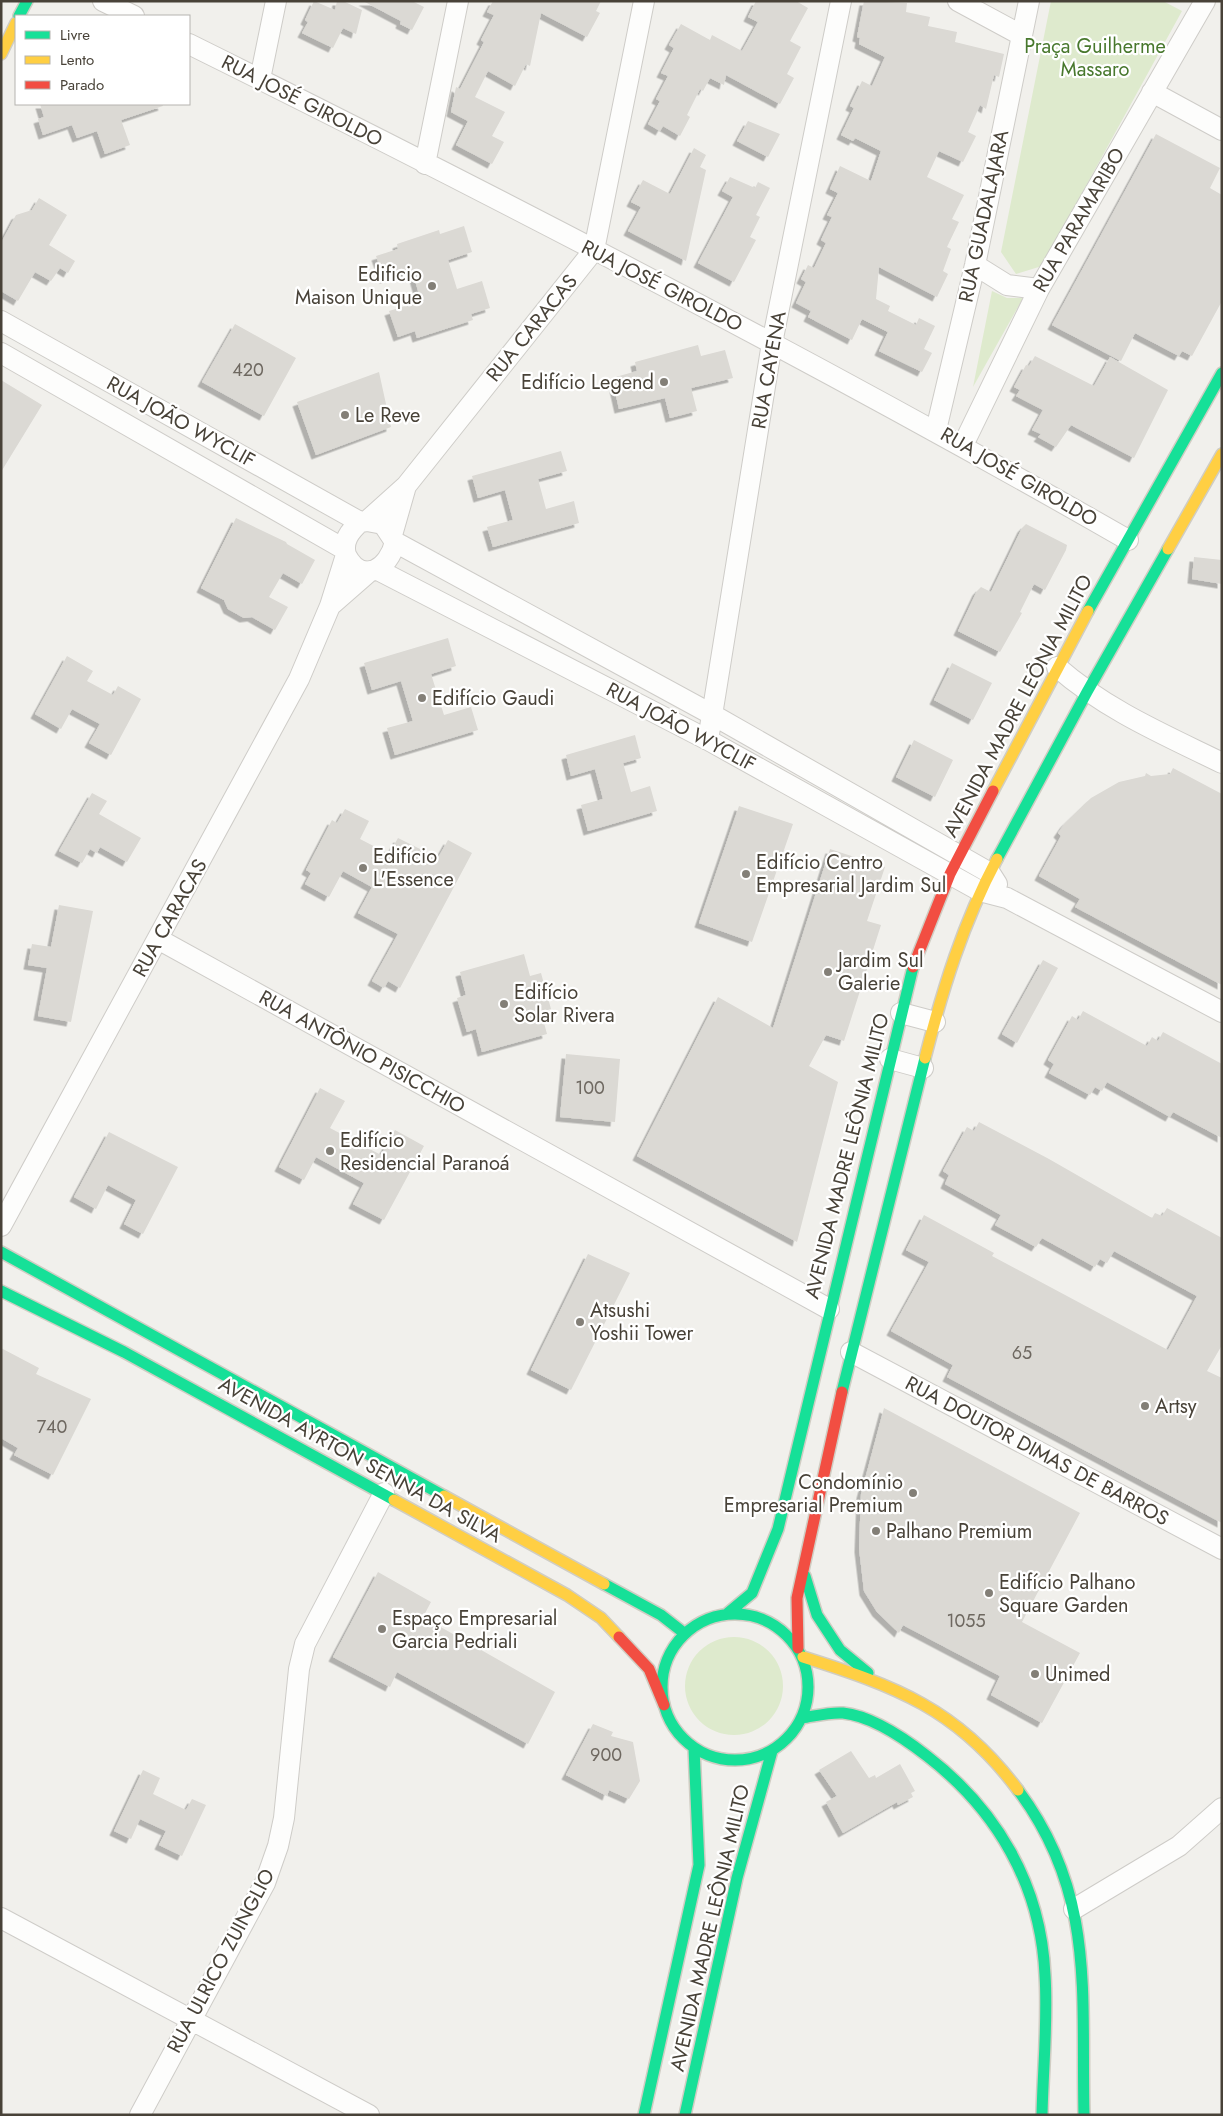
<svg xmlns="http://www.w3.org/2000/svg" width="1223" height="2116" font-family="Jost,sans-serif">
<defs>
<filter id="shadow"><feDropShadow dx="-4.5" dy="4.5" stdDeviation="0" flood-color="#0004"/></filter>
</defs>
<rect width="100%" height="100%" fill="#f1f0ec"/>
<path fill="#deeacd" d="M1051,1H1163L1182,11L1042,266L1016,274L1001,252Z
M992,291L1007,298H1023L973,387Z
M685 1686a49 49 0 1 1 98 0a49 49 0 1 1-98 0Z"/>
<path fill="#dbd9d4" filter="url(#shadow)" d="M314,1L335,10L337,1H343L362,10L356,34L343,28L333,48L302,33L308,22L305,20Z
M363,1H412L424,7L412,30L400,24L401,21Z
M493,1H601L596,11L600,13L587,37L541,13L530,66L526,64L515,86L488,71L475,97L505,112L492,136L504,142L492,164L456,145L468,121L451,112L456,87L460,89L484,42L481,40L494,15L487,12Z
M756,1H796L808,8L790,41L801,47L787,74L794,78L780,104L726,75L724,85L710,78L703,91L700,89L687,115L690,117L680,136L663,126L660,131L648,124L660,101L656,99L668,76L661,73L674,48L669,45L681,24L710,40L712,35L742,51L758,22L748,17Z
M864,1L907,3L906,12L930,17L928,26L957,32L955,42L1004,54L999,77L994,75L986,109L980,105L968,132L976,136L963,162L939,151L927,177L964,195L952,219L959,222L947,247L951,249L943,271L948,274L937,297L879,267L876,299L890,306L888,311L916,325L919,318L935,326L924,349L932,353L922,372L879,351L888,332L862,319L852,340L808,317L811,311L796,303L806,282L801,279L808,265L814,268L826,243L821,240L832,217L827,215L838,193L830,189L840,166L871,181L881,151L855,138L853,141L841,135L854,108L850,106L862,81L872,86L885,57L859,44L860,38L857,37Z
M40,104H162L163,106L121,120L130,145L105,154L97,131L77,138L72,125L43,135L38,119L44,117Z
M748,121L780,134L768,157L737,141Z
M1156,134L1220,168L1210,188L1222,195V301L1192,356L1182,351L1179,356L1135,333L1121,361L1052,325Z
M694,148L706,155L700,167L706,170L686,261L628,231L641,207L631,202L643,180L670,194Z
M730,177L755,188L758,182L770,188L756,215L760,217L750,237L756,240L734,282L698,263L733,197L722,191Z
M39,198L67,215L49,245L75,261L68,273L60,268L51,281L35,272L18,301L1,291V243L16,215L32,210Z
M464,226L472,252L448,260L457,289L482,281L490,308L471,314L473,320L417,338L415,331L398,337L389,311L421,301L412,270L384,279L376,256L398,249L397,244L439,230L440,234Z
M235,324L296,358L264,416L202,382Z
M698,345L701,356L725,350L733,378L691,388L697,411L670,418L665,398L619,409L612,378L637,371L635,362Z
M1035,356L1094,386L1110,357L1168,390L1134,458L1071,425L1056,447L1038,437L1041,434L1032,430L1043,410L1016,396L1020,390L1014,387L1026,365L1029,366Z
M379,372L391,427L316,455L297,402Z
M1,380L42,405L1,472Z
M561,451L567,471L538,479L546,509L574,501L579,523L493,547L487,527L513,520L505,490L478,498L472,476Z
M236,518L286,542L287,544L315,560L302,584L283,573L269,597L288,607L275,630L252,617L244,618L228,609L224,600L201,588Z
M1026,524L1067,545L1066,550L1045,590L1034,584L1020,612L1022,613L1000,652L958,631L977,591L981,587L991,592L1022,528Z
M1194,557L1222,560V584L1192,579Z
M448,638L456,666L431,674L444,715L471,707L478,730L395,755L387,728L413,721L401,681L372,690L364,663Z
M67,656L93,671L87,681L113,695L118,686L141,699L111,755L89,743L100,724L72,709L61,729L35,714Z
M952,663L992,683L973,720L934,700Z
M635,735L641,758L623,763L631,792L650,786L657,811L588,831L581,805L603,799L595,769L571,776L566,755Z
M914,740L953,760L935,797L896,777Z
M1173,768L1222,794V985L1075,907L1080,899L1039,876L1061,836L1058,833L1065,823L1091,798L1119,782L1145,776L1146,773L1151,776L1170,774Z
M92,793L107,801L99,814L141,838L127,862L100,847L97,853L90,849L82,863L59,851Z
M739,806L793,824L752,942L699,923Z
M345,809L369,821L360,839L389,854L398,838L438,858L448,840L472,853L400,988L388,981L384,988L372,981L398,934L358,913L372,887L343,871L329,897L305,884L311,873L306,870L332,820L337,823Z
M830,849L885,867L867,921L881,925L844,1041L826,1035L809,1066L838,1082L797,1242L637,1156L718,997L773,1028Z
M59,905L93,911L71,1022L38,1016L47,968L28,965L32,944L51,947Z
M524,954L530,976L541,973L551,1009L541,1012L547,1034L482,1052L476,1029L467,1032L457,998L466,995L460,972Z
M1043,960L1058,968L1017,1043L1002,1034Z
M1083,1011L1147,1046L1152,1037L1158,1041L1163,1032L1222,1064V1138L1173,1112L1170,1117L1107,1082L1102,1091L1095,1087L1090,1095L1049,1073L1054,1064L1048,1060L1055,1047L1072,1016L1078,1020Z
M566,1054L620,1059L615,1122L560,1117Z
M320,1088L345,1101L330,1128L381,1155L395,1130L424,1146L384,1220L353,1204L364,1183L316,1157L304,1180L279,1167Z
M979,1122L1049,1159L1152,1218L1155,1213L1162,1216L1167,1208L1222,1238V1345L1207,1371L1222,1378V1523L947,1377L953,1365L891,1331L929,1262L906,1250L924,1215L994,1253L992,1256L1168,1350L1197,1296L1114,1251L1107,1263L1100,1259L1095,1267L1042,1238L1036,1247L995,1225L1001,1215L945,1184L949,1175L943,1171L967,1127L974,1131Z
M109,1132L178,1167L143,1234L124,1224L136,1200L108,1185L96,1209L74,1197Z
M588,1254L630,1273L571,1390L531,1370Z
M1,1348L39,1368L36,1374L91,1399L53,1475L14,1455L18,1448L1,1438Z
M884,1408L1080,1513L1022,1622L1080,1653L1042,1723L991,1695L1000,1676L903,1625L899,1633L877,1612L864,1591L859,1548L861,1494Z
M378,1572L431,1602L423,1617L555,1692L528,1744L397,1672L390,1687L333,1657Z
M593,1724L613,1732L611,1736L633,1742L640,1781L629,1799L609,1790L607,1796L566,1775Z
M851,1751L869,1778L875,1775L876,1778L900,1764L915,1791L911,1793L913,1797L898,1805L897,1802L843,1833L826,1802L837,1796L819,1770Z
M143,1770L160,1778L153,1794L186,1810L192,1799L206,1805L182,1856L159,1845L166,1831L140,1819L131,1839L114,1831Z"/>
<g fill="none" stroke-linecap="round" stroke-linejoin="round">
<g stroke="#ceccc8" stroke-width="22">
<path id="street" d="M103,1L134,16
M958,1L1021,35
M189,44C506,201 821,364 1128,540
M260,79L276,1
M1152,92L1222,130
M425,164L458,1
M975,265L1007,285L1039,289
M1,321L360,522
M1,353L344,549
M936,430L975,265L1029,1
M963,445L1039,289L1205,1
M392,535L406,486
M395,542L713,715L990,873L997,884
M346,555C362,586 389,569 395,542L383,524L367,521
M378,570L708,740L980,891L1007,898L1222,1012
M330,606L370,571
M1057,667C1106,710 1165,735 1222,763
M708,740L772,343L841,1
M158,939L829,1309
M901,1013L935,1022
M890,1059L923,1068
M1,1226L299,679L330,606L346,555C342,541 350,531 360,522L367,521L406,486L594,250L644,1
M851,1352L1222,1549
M1074,1909L1179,1846L1222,1808
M1,1918L369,2115
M140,2115L265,1883L278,1846L284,1818L299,1669L305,1644L384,1493"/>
</g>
<g stroke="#d0cdc3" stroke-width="14">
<path id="fast" d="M19,16L27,1
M1088,611L1222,373
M997,859L1087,692L1168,549
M1,1252L444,1496
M1,1291L124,1352L394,1500
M842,1392L925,1058
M805,1576L817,1615L840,1650L868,1673
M604,1584L661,1615L684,1633
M728,1613L752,1593L778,1529L913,967
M662 1687a73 73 0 1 1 146 0a73 73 0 1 1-146 0Z
M802,1718C815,1716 830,1712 843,1713C872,1716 904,1738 927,1756C997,1810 1041,1885 1045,1975C1048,2021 1043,2068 1042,2115
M1018,1790C1096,1894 1081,1993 1084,2115
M644,2115L699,1865L694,1748
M685,2115L737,1878L772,1751"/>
</g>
<g stroke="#d0cdc3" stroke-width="14">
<path id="slow" d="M1,54L16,23
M1168,549L1222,454
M993,791L1088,611
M925,1058C943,988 963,923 997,859
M444,1496L604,1584
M394,1500L567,1595L601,1618L619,1637
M803,1657C895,1686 958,1709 1018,1790"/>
</g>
<g stroke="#d0cdc3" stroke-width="14">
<path id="jam" d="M913,967L950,874L993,791
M619,1637L649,1669L664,1705
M798,1648L797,1598L842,1392"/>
</g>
<use href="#street" stroke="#fdfdfc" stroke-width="20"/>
<use href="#fast" stroke="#16e098" stroke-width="11"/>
<use href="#slow" stroke="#ffcf43" stroke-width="11"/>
<use href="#jam" stroke="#f24e42" stroke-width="11"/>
</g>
<g fill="#837f77" stroke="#fff" stroke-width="2">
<circle cx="432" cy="286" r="5"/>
<circle cx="664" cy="382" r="5"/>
<circle cx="345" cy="415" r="5"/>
<circle cx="422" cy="698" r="5"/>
<circle cx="363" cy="868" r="5"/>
<circle cx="746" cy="874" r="5"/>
<circle cx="828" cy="972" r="5"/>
<circle cx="504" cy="1004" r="5"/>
<circle cx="330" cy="1151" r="5"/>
<circle cx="580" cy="1322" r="5"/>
<circle cx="1145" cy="1406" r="5"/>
<circle cx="913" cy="1493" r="5"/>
<circle cx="876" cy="1531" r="5"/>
<circle cx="989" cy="1593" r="5"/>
<circle cx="382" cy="1629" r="5"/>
<circle cx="1035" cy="1674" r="5"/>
</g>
<g text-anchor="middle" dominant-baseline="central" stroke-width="4.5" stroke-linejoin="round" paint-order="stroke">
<g font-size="18" fill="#6e6860">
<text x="248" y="370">420</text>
<text x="590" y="1088">100</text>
<text x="1022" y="1353">65</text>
<text x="52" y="1427">740</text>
<text x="966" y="1621">1055</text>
<text x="606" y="1755">900</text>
</g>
<g font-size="20" fill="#48782d" stroke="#fff">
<text x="1095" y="46">Praça Guilherme<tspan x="1095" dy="23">Massaro</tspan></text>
</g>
<g font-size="20" fill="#484238" stroke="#fff">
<text transform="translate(302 101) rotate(27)">RUA JOSÉ GIROLDO</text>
<text transform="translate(984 216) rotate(-78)">RUA GUADALAJARA</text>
<text transform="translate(1079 220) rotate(-60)">RUA PARAMARIBO</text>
<text transform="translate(662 286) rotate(27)">RUA JOSÉ GIROLDO</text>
<text transform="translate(532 328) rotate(-51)">RUA CARACAS</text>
<text transform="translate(769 370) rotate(-80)">RUA CAYENA</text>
<text transform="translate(181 422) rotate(29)">RUA JOÃO WYCLIF</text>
<text transform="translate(1019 477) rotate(30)">RUA JOSÉ GIROLDO</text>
<text transform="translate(1018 706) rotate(-62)">AVENIDA MADRE LEÔNIA MILITO</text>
<text transform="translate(681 727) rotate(28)">RUA JOÃO WYCLIF</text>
<text transform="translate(170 918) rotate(-61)">RUA CARACAS</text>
<text transform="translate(362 1052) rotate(29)">RUA ANTÔNIO PISICCHIO</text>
<text transform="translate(847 1156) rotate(-76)">AVENIDA MADRE LEÔNIA MILITO</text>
<text transform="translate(1037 1451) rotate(28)">RUA DOUTOR DIMAS DE BARROS</text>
<text transform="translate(360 1460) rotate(29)">AVENIDA AYRTON SENNA DA SILVA</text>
<text transform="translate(710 1928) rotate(-77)">AVENIDA MADRE LEÔNIA MILITO</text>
<text transform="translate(221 1961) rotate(-62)">RUA ULRICO ZUINGLIO</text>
</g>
<g font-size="20" fill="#484238" stroke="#fff" text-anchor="start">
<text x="422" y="274" text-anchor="end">Edificio<tspan x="422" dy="23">Maison Unique</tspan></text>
<text x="654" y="382" text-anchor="end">Edifício Legend</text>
<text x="355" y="415">Le Reve</text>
<text x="432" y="698">Edifício Gaudi</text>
<text x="373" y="856">Edifício<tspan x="373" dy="23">L'Essence</tspan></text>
<text x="756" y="862">Edifício Centro<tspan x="756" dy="23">Empresarial Jardim Sul</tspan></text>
<text x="838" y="960">Jardim Sul<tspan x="838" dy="23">Galerie</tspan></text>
<text x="514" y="992">Edifício<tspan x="514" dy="23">Solar Rivera</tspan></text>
<text x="340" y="1140">Edifício<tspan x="340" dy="23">Residencial Paranoá</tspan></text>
<text x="590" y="1310">Atsushi<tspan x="590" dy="23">Yoshii Tower</tspan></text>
<text x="1155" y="1406">Artsy</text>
<text x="903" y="1482" text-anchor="end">Condomínio<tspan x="903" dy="23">Empresarial Premium</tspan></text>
<text x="886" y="1531">Palhano Premium</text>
<text x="999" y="1582">Edifício Palhano<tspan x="999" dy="23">Square Garden</tspan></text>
<text x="392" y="1618">Espaço Empresarial<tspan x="392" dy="23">Garcia Pedriali</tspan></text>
<text x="1045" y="1674">Unimed</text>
</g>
</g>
<rect width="1223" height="2116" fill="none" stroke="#484238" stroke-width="5"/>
<rect x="15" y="15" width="175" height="90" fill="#ffffff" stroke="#b6b3af"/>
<rect x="25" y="31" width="25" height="8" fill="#16e098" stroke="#b6b3af"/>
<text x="60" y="40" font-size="15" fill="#484238">Livre</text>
<rect x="25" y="56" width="25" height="8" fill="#ffcf43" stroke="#b6b3af"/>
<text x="60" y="65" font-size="15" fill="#484238">Lento</text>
<rect x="25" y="81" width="25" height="8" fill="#f24e42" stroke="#b6b3af"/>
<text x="60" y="90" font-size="15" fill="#484238">Parado</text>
</svg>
